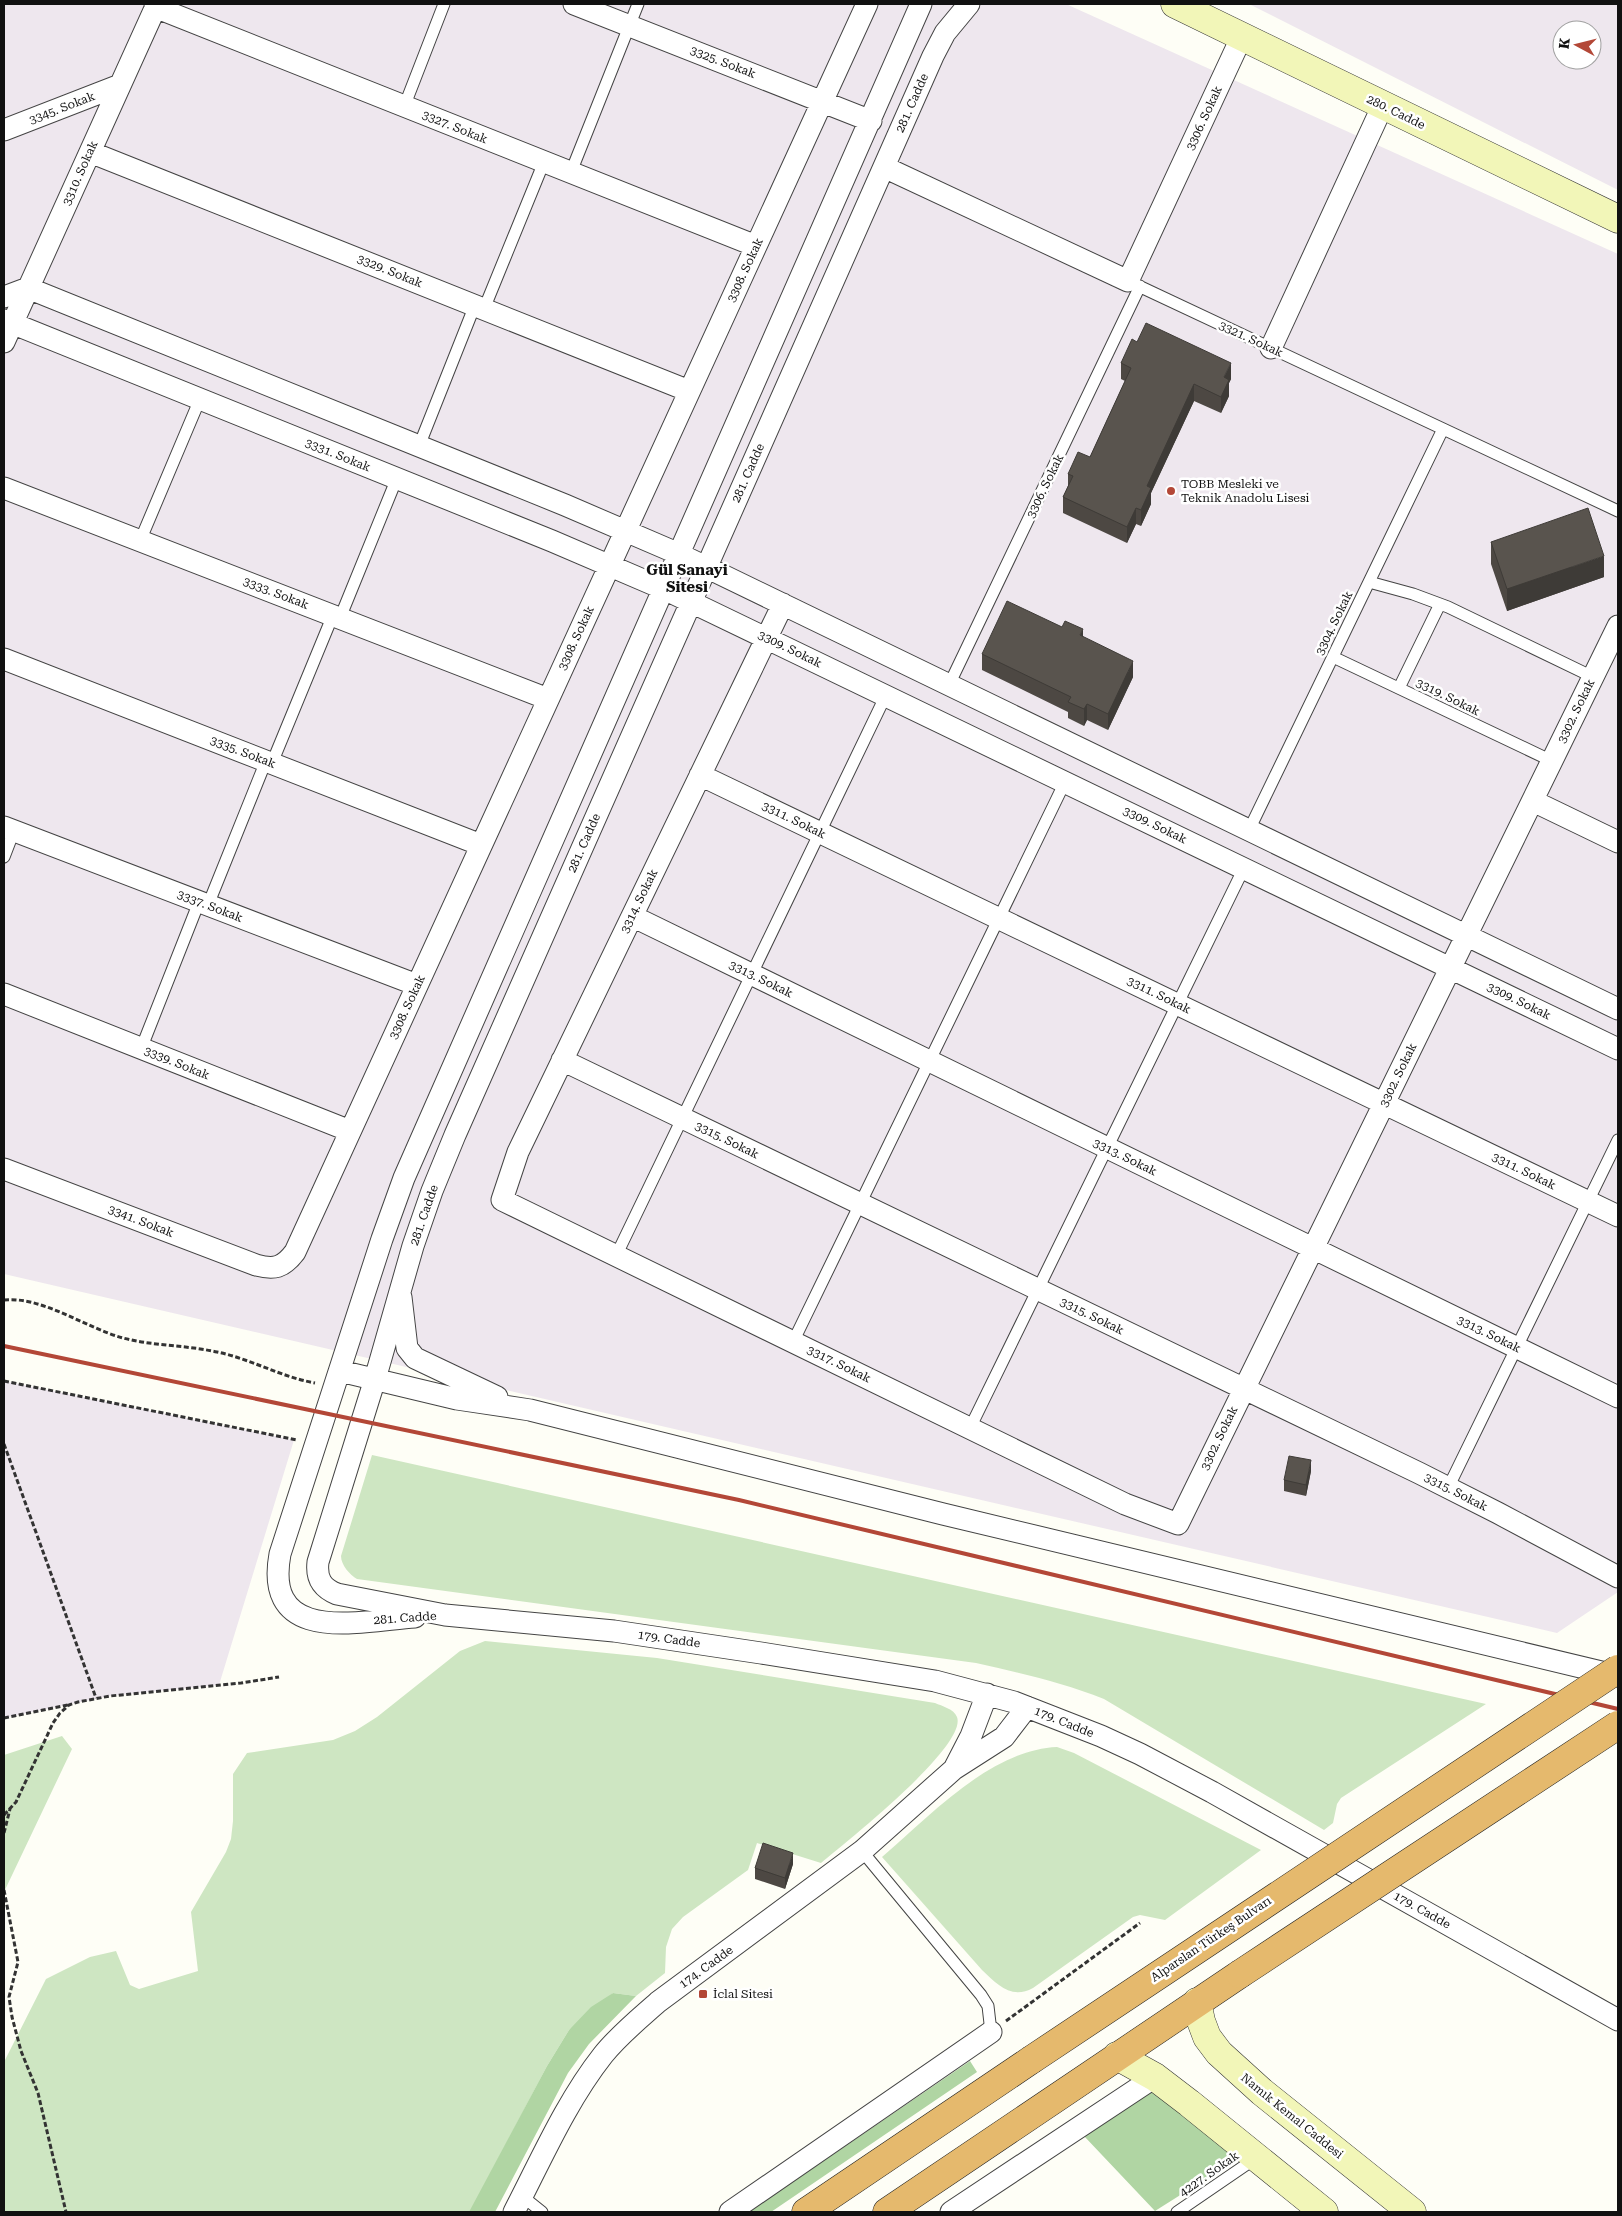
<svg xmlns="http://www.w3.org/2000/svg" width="1622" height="2216" font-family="'Roboto Serif',serif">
<rect width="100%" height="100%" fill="#fefef6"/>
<path fill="#eee7ee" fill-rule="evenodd" d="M4,4H1066L1618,254V1592L1557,1633L4,1274Z
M1249,4H1618V190ZM1562,30H1592V60H1562Z
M4,1381L294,1440L219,1685L110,1696L4,1718Z"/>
<path fill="#cee6c2" d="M372,1455L1486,1704L1341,1798L1337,1804L1333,1823L1324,1830L1104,1699C1062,1682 1020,1673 976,1663L357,1579C350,1575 341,1565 341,1556Z
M485,1641L657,1658L935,1703C942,1706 954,1709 957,1717C968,1746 845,1843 821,1863L757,1843L748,1870L683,1917L672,1929L666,1947L665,1973L636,1996L613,1993L569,2030L547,2066L470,2212H4V2062L46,1979L90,1957L116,1951L130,1985L139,1989L198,1971L191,1912L226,1852L231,1839L233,1821V1774L247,1753L333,1740L355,1731L377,1717L460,1651Z
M62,1736L72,1749L4,1892V1755Z
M1057,1747L1074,1753L1261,1850L1165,1920L1140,1915L1133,1917L1033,1988C1011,2000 997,1984 982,1970L882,1857C930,1816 990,1750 1057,1747Z"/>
<path fill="#b0d5a3" d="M613,1993L636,1996L589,2044L568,2073L495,2212H469L547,2066L569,2030L591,2007Z
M970,2061L977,2072L771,2212H749Z
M1154,2089L1231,2152V2163L1155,2211L1084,2136Z"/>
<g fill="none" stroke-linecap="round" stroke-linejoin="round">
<g stroke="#444" stroke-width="13">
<path id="lane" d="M404,107L444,4
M571,172L638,4
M1128,281L1618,511
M484,309L544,162
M419,446L475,305
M140,541L200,399
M1369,582L1413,594L1448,607L1593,677
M340,618L397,478
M1333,657L1552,761
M949,685L1140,286
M1399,688L1440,604
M272,763L333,615
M1249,830L1443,429
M4,857L14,831
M208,905L266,761
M141,1049L199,902
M616,1256L886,695
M793,1342L1065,782
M970,1428L1244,868
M1448,1488L1618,1140
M862,1851L981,1995L988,2006L991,2032
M522,2196L542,2212
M1177,2212L1256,2158"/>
</g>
<g stroke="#444" stroke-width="23">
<path id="street" d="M574,4L871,121
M969,4L945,33L933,56L455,1135L432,1191L413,1246L375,1379L318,1562C316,1579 322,1588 337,1594L445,1615L614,1631L761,1653L935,1681L1014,1702L1101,1736L1140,1754L1212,1792L1618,2020
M155,7L756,246
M4,130L120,85
M90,152L689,391
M884,167L1128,281L1242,36
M4,297L28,288L565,505L679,554L1618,1009
M4,320L552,541L664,589L1618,1049
M4,342L157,4
M1271,348L1383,105
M4,488L548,699
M783,604L518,1152L502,1200L1125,1504L1178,1524L1618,626
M4,659L481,845
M700,775L1618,1216
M1533,801L1618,842
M4,827L417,985
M632,916L1618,1397
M4,994L350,1131
M562,1060L1419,1473L1498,1513L1618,1577
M4,1169L256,1265C274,1270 283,1268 295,1252L867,4
M401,1297L407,1348L415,1358L497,1397
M340,1371L457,1399L530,1410L943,1514L1618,1676
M415,1617C360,1621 263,1646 280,1554L382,1239L404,1178L921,4
M954,1769L971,1736L987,1694
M514,2212C541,2160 566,2102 603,2055C619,2035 639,2019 658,2002L862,1851L954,1769L1004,1737L1027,1707
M730,2212L991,2032
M951,2212L1155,2077"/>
</g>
<g stroke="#333" stroke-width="29">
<path id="secondary" d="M1175,4L1618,219
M1197,2002L1201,2021L1207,2037L1219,2053L1262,2092L1412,2212
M1117,2056L1155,2077L1189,2103L1324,2212"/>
</g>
<g stroke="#222" stroke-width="29">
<path id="highway" d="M806,2212L1031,2060
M887,2212L1240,1974"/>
</g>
<path stroke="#333" stroke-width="3" stroke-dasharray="5 2.5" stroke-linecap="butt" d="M4,1300C42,1296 86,1328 123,1338C153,1346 186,1345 217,1352C251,1359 281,1377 315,1383
M4,1381L297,1440
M4,1444L96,1698
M4,1718L68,1705
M4,1815L16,1802L53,1723L60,1713L69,1705L78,1702L110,1696L241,1683L279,1677
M4,1833L10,1809
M4,1890L18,1962L9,1997L12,2017L21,2051L38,2093L66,2212
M1006,2021L1140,1923"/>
<use href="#lane" stroke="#fff" stroke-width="11"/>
<use href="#street" stroke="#fff" stroke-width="21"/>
<use href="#secondary" stroke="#f2f6b8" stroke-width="28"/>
<use href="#highway" stroke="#e5b96d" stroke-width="28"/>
<path stroke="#b34737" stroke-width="4" d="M4,1346L739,1500L1618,1709"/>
<g stroke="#222" stroke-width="29" stroke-linecap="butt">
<path id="highway-bridge" d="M1240,1974L1618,1725
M1031,2060L1618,1669"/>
</g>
<use href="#highway-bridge" stroke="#e5b96d" stroke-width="28"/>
</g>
<path fill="#4d4843" d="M1137,342L1231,379L1229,383V396L1221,413L1194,401L1151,493V504L1141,526L1136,524L1127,543L1063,513V497L1068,486V474L1090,457L1125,381L1121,379V363Z
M1491,542L1604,577L1507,611L1491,564Z
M1062,627L1083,637L1133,677L1108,730L1087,720L1084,726L1068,718V712L982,670V654Z
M1311,1471L1306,1496L1284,1491V1480Z
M793,1864L785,1889L755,1879V1868Z"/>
<path fill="#3e3b37" d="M1231,363V379L1229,383V396L1221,413V397L1224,377Z
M1194,384V401L1151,493V504L1141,526V510L1147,486Z
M1136,508V524L1127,543V527Z
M1604,556V577L1507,611V589Z
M1083,629V646L1080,635Z
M1133,661V677L1108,730V714Z
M1087,704V720L1084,726V709Z
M1311,1460V1471L1306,1496V1485Z
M793,1853V1864L785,1889V1878Z"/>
<path fill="#59544e" stroke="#3e3b37" d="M1146,323L1231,363L1224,377L1229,380L1221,397L1194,384L1147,486L1151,488L1141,510L1136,508L1127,527L1063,497L1073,476L1068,474L1078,452L1090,457L1131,368L1121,363L1132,339L1137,342Z
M1588,508L1604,556L1507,589L1491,542Z
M1007,601L1062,627L1065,621L1083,629L1080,635L1133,661L1108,714L1087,704L1084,709L1068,702L1071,697L982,654Z
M1289,1456L1311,1460L1306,1485L1284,1480Z
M763,1843L793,1853L785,1878L755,1868Z"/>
<g fill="#b34737" stroke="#fff" stroke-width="2">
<circle cx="1171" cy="491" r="5"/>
<rect x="698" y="1989" width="10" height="10" rx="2.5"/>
</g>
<g text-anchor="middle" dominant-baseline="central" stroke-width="5" stroke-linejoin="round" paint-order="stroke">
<g font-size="12" fill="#111" stroke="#fff">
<text transform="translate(723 62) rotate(21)">3325. Sokak</text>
<text transform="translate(912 103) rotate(-66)">281. Cadde</text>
<text transform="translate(62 108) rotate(-21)">3345. Sokak</text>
<text transform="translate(1396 112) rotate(26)">280. Cadde</text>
<text transform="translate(1204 118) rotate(-65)">3306. Sokak</text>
<text transform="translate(455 127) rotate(22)">3327. Sokak</text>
<text transform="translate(80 173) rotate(-66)">3310. Sokak</text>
<text transform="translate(745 270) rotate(-65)">3308. Sokak</text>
<text transform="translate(390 271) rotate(22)">3329. Sokak</text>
<text transform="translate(1251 339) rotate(25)">3321. Sokak</text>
<text transform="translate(338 455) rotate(22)">3331. Sokak</text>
<text transform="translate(748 473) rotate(-66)">281. Cadde</text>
<text transform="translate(1045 486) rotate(-64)">3306. Sokak</text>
<text transform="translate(276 593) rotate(21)">3333. Sokak</text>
<text transform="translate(1334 623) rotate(-64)">3304. Sokak</text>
<text transform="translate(576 638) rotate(-65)">3308. Sokak</text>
<text transform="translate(790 649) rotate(26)">3309. Sokak</text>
<text transform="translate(1448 697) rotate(26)">3319. Sokak</text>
<text transform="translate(1576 711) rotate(-64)">3302. Sokak</text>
<text transform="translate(243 752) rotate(21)">3335. Sokak</text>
<text transform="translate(794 820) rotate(26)">3311. Sokak</text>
<text transform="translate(1155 825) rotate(26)">3309. Sokak</text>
<text transform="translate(584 843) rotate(-66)">281. Cadde</text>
<text transform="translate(639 901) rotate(-64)">3314. Sokak</text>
<text transform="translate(210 906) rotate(21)">3337. Sokak</text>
<text transform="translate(761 979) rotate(26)">3313. Sokak</text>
<text transform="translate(1159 995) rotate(26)">3311. Sokak</text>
<text transform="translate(1519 1001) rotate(26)">3309. Sokak</text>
<text transform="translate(407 1007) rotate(-65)">3308. Sokak</text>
<text transform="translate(177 1063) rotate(22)">3339. Sokak</text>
<text transform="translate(1398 1075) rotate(-64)">3302. Sokak</text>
<text transform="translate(727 1140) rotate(26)">3315. Sokak</text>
<text transform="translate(1125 1157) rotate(26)">3313. Sokak</text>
<text transform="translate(1524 1171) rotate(26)">3311. Sokak</text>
<text transform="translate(424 1215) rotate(-71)">281. Cadde</text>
<text transform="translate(141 1221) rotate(21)">3341. Sokak</text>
<text transform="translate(1092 1316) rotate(26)">3315. Sokak</text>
<text transform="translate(1489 1334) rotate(26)">3313. Sokak</text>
<text transform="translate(839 1364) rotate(26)">3317. Sokak</text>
<text transform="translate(1219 1438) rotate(-64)">3302. Sokak</text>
<text transform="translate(1456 1492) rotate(27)">3315. Sokak</text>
<text transform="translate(405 1618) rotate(-4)">281. Cadde</text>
<text transform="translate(669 1639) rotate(8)">179. Cadde</text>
<text transform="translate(1064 1722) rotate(22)">179. Cadde</text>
<text transform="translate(1422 1910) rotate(29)">179. Cadde</text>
<text transform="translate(1211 1939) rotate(-34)">Alparslan Türkeş Bulvarı</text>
<text transform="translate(706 1967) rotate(-36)">174. Cadde</text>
<text transform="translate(1292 2116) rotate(39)">Namık Kemal Caddesi</text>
<text transform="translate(1209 2174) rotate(-35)">4227. Sokak</text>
</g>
<g font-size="12" fill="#111" stroke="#fff" text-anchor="start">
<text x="1181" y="484">TOBB Mesleki ve<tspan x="1181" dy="14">Teknik Anadolu Lisesi</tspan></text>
<text x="713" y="1994">İclal Sitesi</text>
</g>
<g font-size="15" font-weight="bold" fill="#111" stroke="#fff">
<text x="687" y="570">Gül Sanayi<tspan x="687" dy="17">Sitesi</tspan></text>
</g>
</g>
<rect width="1622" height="2216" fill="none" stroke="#111111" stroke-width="10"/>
<g transform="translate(1577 45) rotate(277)"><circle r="24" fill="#ffffff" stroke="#a0a0a0"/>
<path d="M0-4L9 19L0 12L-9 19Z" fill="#b34737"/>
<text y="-8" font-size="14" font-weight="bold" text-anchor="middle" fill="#111111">K</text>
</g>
</svg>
